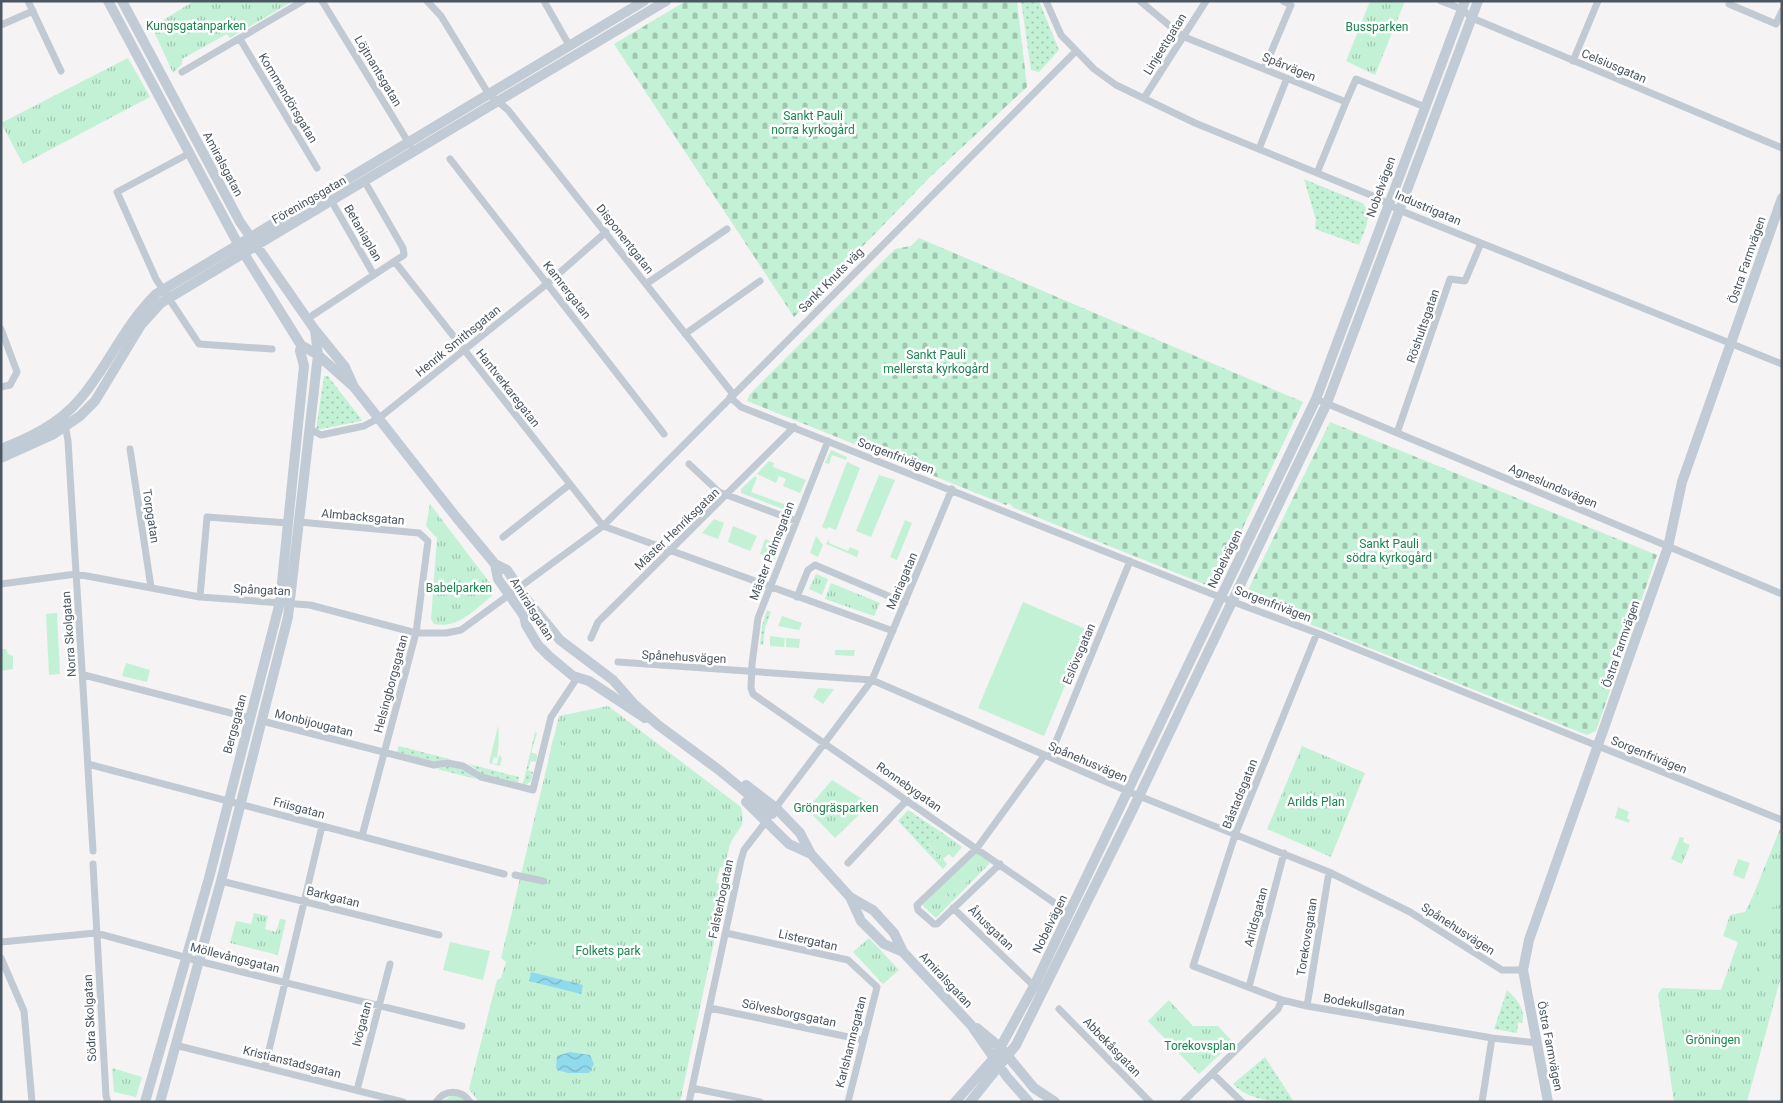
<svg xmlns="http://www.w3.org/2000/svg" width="1783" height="1103" font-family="Roboto,sans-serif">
<defs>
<pattern id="grass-dots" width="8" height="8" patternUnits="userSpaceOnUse" patternTransform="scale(1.25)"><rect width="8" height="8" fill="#c3f1d5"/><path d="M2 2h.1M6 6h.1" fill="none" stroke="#a0c6b0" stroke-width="1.8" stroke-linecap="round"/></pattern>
<pattern id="cemetery-stones" width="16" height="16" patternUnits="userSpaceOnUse" patternTransform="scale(1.25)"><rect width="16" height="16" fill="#c3f1d5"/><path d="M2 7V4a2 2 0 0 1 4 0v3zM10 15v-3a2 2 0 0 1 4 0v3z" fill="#a0c6b0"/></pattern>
<pattern id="park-tufts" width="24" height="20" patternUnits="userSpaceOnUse" patternTransform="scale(1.25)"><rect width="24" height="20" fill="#c3f1d5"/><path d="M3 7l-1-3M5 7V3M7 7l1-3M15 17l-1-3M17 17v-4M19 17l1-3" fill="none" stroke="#a0c6b0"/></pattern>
<pattern id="water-waves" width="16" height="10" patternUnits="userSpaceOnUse" patternTransform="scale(1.25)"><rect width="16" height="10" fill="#90daee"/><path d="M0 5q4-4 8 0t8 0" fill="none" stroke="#78b4c4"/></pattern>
</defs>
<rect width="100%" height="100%" fill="#f5f3f3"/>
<path fill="url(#grass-dots)" d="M1021,1H1039L1059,50L1039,72L1031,70Z
M1304,179L1362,203C1374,214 1364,232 1359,245L1315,229L1316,220Z
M324,376H328L331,380L362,420L361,421L316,430Z
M767,610L771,612L765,628L763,645H760L762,626Z
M535,732L537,733L531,753L537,754L536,762L531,761L528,770L533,772L531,781L526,785L523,784Z
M399,746L449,759L437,762L397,752Z
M469,764L519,777L518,783L482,774Z
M449,766L467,771L476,779L437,769Z
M908,810L947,836L928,844L945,867L943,869L898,821Z
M1507,990C1517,999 1526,1010 1522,1023L1518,1022L1517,1033L1494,1029Z
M1265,1057L1294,1102C1272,1102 1249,1100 1233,1084Z"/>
<path fill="url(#cemetery-stones)" d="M686,1H1017L1027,87L929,178L794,317L614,44Z
M919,238L1303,402L1216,584L1209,586L1014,508L1009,503L1006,505L747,401L750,394L895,249L911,246Z
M1330,422L1657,555L1596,731L1587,735L1247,599L1246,594Z"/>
<path fill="url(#park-tufts)" d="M194,1H293L230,38L227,34L182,59V64L173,73L152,27Z
M1370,1H1405L1375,75L1346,61Z
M128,58L150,97L23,164L1,123Z
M430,504L493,587L492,596C474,610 458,629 434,624L431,619L437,538L426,526Z
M816,574L828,579L822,595L809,589Z
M831,583L880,603L874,616L825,599Z
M608,706L741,807C745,829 741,824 732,840C728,848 727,859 724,868L720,867L716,883L726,885L680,1102H479L469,1089L497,980L501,978L506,962L501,958L559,716Z
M1302,746L1365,773L1331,857L1267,829Z
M832,780L870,804L835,838L807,809Z
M1618,807L1629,812L1627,818L1630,820L1629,823L1615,818Z
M1780,829L1782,830V973L1747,1102H1674L1658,994L1662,988L1721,990L1738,942L1723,936L1730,915L1745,912L1752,898Z
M947,836L962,847L953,858L949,854L943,859L947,864L945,867L928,844Z
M1680,837L1684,838L1683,842L1690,845L1682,864L1671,859Z
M975,849L990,863L936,918L921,904Z
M1738,859L1750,863L1744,879L1733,875Z
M254,913L268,916L265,929L276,932L280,919L286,920L278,955L230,943L236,921L251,924Z
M869,938L899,970L883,984L853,952Z
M1169,1000L1193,1026H1218L1233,1042L1199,1074L1148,1021Z
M112,1068L142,1077L136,1097L114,1092Z"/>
<path fill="#c3f1d5" d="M831,450L847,457L846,460L832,455L829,464L825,463Z
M769,461L774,463L773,467L806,480L800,493L783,486L786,479L779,476L776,483L757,474Z
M847,462L860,468L836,530L828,527L827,529L822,527Z
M879,475L895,480L871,537L856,531Z
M755,476L757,478L751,492L794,508L793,511L791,512L741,493V489Z
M714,519L724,523L718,539L702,533Z
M905,520L912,523L897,560L890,557Z
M733,526L757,536L750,551L728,542Z
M816,536L823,545L818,557L810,553Z
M765,539L780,545L775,559L760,554Z
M829,539V543L848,551L850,547L859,551L857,557L826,544Z
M1023,602L1088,630L1044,736L978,708Z
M57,613L60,674L49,675L46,614Z
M782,616L802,623L799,630L778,626Z
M770,636L785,638L784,647L770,646Z
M786,638L800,639L799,648L786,647Z
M1,649H6L8,654L13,656V669L1,671Z
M835,650H855L854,656L835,655Z
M126,663L150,670L147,682L122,676Z
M818,688L834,689L823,704L813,697Z
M498,726C499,734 499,748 497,758L494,757L492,763L497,764L499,755L502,758L500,766L489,763Z
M553,739L559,740L561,745L567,746L573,751L567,758L566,766L548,762Z
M1775,862L1782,866V895L1775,908L1756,898Z
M965,869L973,876L951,897L944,889Z
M1752 924a9 9 0 1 1 18 0a9 9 0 1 1-18 0Z
M450,942L490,951L483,980L443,970Z
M531,944L554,949L551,962L528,956Z
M1761,964L1781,969L1778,979L1759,974Z
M453,1095H458L467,1102H441Z"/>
<path fill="url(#water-waves)" d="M531,972L583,985L581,994L529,981Z
M570,1052L590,1055L594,1064L589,1073H568L556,1069L557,1056Z"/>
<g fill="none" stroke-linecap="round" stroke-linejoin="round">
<path stroke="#c1cad2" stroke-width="7" d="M28,1L61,71
M322,1L410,145
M427,1L441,16L488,93L508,110L733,394
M544,1L569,45
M1046,1L1061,35L1094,69L1116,85L1195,123L1378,198L1399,210L1782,364
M1140,1L1182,36L1346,102L1356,79L1425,107
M1441,1L1462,9L1472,18L1782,148
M1730,1L1729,4L1776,24L1782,11
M1,25L33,11
M240,39L317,168
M1573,61L1598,1
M1264,69L1291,5L1283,1
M182,72L303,1
M1144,98L1206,1
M1259,149L1287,78
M190,153L117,192L156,279L199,344L272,349
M450,159L664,434
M1317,173L1346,102
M332,202L374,275
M395,262L603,526L893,631
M646,284L727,229
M307,319L404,255L403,248L365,182
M1,329L17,372L10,385L1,387
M685,334L760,281
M730,397L741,407L1212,594L1317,633L1782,820
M1316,399L1782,594
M65,424L68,441L93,851
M310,429L321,435L364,426L379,418L548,283L606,232
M1397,433L1450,279L1465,281L1481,243
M828,441L758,618L752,664L751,688L753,694L1069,913
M130,449L151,587
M689,464L719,492L796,521
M299,522L419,533L428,541L416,633L362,836
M503,537L569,485
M1,584L76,574L200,597L310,605L416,633H446L461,630L603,526L1076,51
M200,597L207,517L288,523
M797,597L808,570L815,565L905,603
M1317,633L1235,835L1193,966L1282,1000L1307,1006L1492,1038L1537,1043
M591,638L598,622L794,427
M618,662L872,680L1139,796L1329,872L1410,912L1502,970H1523
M84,675L250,718
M262,721L434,765L448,763L463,766L481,777L533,790L551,717L577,678
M1050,756L1130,561
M88,764L504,874
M774,810L872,680L952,489
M848,863L907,800
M93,864L106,1096L108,1102
M1000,864L937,924H934L918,910L917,905L977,848L1044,756
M515,875L543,881
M221,881L439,935
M953,908L1034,986
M726,933L848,960L877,987L848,1102
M1,942L96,933L206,963L462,1026
M1,958L24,1011L32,1102
M1249,987L1284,853
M1307,1006L1329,872
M710,1008L863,1040
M1059,1009L1150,1102
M175,1045L403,1102
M265,1067L322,826
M1213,1074L1242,1102
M692,1088L760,1102
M357,1090L390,964
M436,1102C445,1089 461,1089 470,1102
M689,1102L741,860L744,850L768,819
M1183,1102L1278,1009L1282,1000
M1482,1102L1492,1038"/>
<path stroke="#c1cbd6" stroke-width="10" d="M108,1L238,244L301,345L318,355L354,387L456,517L495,564L507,570L527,600L560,640L613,680L634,704L658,725L719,770L772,814
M122,1L240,222L315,330L345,367L353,385
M1,449C29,438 59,424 79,400C108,367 122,328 156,294L644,1
M1,458L52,435L80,416L95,401L141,325L161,303L272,236L666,1
M495,564L498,579L524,616L526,625L538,645L549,656L573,676L589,681L645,718
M746,785L776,808L800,833L811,854L850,897L861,921L884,944L903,952
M746,802L789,844L811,854
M850,897L873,910L894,933L903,952L971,1025L1007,1077L1029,1102
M977,1028L1001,1048L1034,1088L1055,1102
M145,1102L209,878L280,602L304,366L300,351L301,345
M160,1102L221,881L288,617L318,355L315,330
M955,1102L995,1057L1034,986L1316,399L1465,1
M970,1102L1016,1045L1132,811L1327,403L1478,1
M1548,1102L1523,970L1529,940L1668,547L1682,482L1782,198"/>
</g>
<g text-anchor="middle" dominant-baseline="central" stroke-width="5" stroke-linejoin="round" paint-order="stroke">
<g font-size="12" fill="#17864f" stroke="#fff">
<text x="196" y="26">Kungsgatanparken</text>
<text x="1377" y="27">Bussparken</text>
<text x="813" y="116">Sankt Pauli<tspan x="813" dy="14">norra kyrkogård</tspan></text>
<text x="936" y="355">Sankt Pauli<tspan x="936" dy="14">mellersta kyrkogård</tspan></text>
<text x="1389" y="544">Sankt Pauli<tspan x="1389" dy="14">södra kyrkogård</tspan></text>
<text x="459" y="588">Babelparken</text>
<text x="1316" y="802">Arilds Plan</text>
<text x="836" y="808">Gröngräsparken</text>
<text x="608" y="951">Folkets park</text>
<text x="1713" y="1040">Gröningen</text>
<text x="1200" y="1046">Torekovsplan</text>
</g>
<g font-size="12" fill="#4a5661" stroke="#fff">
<text transform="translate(1165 44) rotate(-58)">Linjeettgatan</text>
<text transform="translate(1614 66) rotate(23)">Celsiusgatan</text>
<text transform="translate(1289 67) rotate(22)">Spårvägen</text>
<text transform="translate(378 71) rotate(59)">Löjtnantsgatan</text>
<text transform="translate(288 98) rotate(59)">Kommendörsgatan</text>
<text transform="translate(223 164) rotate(62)">Amiralsgatan</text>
<text transform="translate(1381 187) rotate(-70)">Nobelvägen</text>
<text transform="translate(309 200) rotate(-30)">Föreningsgatan</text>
<text transform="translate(1428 208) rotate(23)">Industrigatan</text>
<text transform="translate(363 233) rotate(60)">Betaniaplan</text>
<text transform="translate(625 239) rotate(52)">Disponentgatan</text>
<text transform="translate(1747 260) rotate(-71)">Östra Farmvägen</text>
<text transform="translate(831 280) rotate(-45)">Sankt Knuts väg</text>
<text transform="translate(567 290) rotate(52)">Kamrergatan</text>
<text transform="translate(1423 326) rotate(-71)">Röshultsgatan</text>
<text transform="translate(458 341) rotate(-39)">Henrik Smithsgatan</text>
<text transform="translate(508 388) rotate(52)">Hantverkaregatan</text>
<text transform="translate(896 456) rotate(21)">Sorgenfrivägen</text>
<text transform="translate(1553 486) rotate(23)">Agneslundsvägen</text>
<text transform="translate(151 516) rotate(81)">Torpgatan</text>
<text transform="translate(363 517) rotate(5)">Almbacksgatan</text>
<text transform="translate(677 529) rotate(-44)">Mäster Henriksgatan</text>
<text transform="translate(772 551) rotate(-69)">Mäster Palmsgatan</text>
<text transform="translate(1225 559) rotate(-64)">Nobelvägen</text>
<text transform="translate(902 581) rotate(-67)">Mariagatan</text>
<text transform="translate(262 590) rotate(3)">Spångatan</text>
<text transform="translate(1273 604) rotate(21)">Sorgenfrivägen</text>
<text transform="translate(532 609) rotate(58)">Amiralsgatan</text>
<text transform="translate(69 634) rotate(-94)">Norra Skolgatan</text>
<text transform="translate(1621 644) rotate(-71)">Östra Farmvägen</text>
<text transform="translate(1079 654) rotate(-67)">Eslövsgatan</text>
<text transform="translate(684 657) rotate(3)">Spånehusvägen</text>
<text transform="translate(391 684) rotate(-75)">Helsingborgsgatan</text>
<text transform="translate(314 723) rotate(14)">Monbijougatan</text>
<text transform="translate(235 724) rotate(-75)">Bergsgatan</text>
<text transform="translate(1649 755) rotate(22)">Sorgenfrivägen</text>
<text transform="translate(1088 762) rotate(23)">Spånehusvägen</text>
<text transform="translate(909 787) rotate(35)">Ronnebygatan</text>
<text transform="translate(1240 794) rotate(-68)">Båstadsgatan</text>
<text transform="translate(299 808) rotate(15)">Friisgatan</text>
<text transform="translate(333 897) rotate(14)">Barkgatan</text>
<text transform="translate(721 899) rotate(-78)">Falsterbogatan</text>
<text transform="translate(1256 917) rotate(-75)">Arildsgatan</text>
<text transform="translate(1050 924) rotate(-64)">Nobelvägen</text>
<text transform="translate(991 928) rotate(44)">Åhusgatan</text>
<text transform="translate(1458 929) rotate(33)">Spånehusvägen</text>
<text transform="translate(1307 937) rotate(-81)">Torekovsgatan</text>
<text transform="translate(808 940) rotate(13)">Listergatan</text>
<text transform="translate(235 958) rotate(14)">Möllevångsgatan</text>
<text transform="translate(946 980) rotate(47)">Amiralsgatan</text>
<text transform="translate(1364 1005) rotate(10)">Bodekullsgatan</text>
<text transform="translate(789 1013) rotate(12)">Sölvesborgsgatan</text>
<text transform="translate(90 1018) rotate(-93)">Södra Skolgatan</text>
<text transform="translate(362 1024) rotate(-75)">Ivögatan</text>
<text transform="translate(851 1042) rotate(-76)">Karlshamnsgatan</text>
<text transform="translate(1550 1046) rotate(79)">Östra Farmvägen</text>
<text transform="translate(1112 1047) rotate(46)">Abbekåsgatan</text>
<text transform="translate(292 1062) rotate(14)">Kristianstadsgatan</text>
</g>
</g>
<rect width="1783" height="1103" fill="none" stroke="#4a5661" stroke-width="5"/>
</svg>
